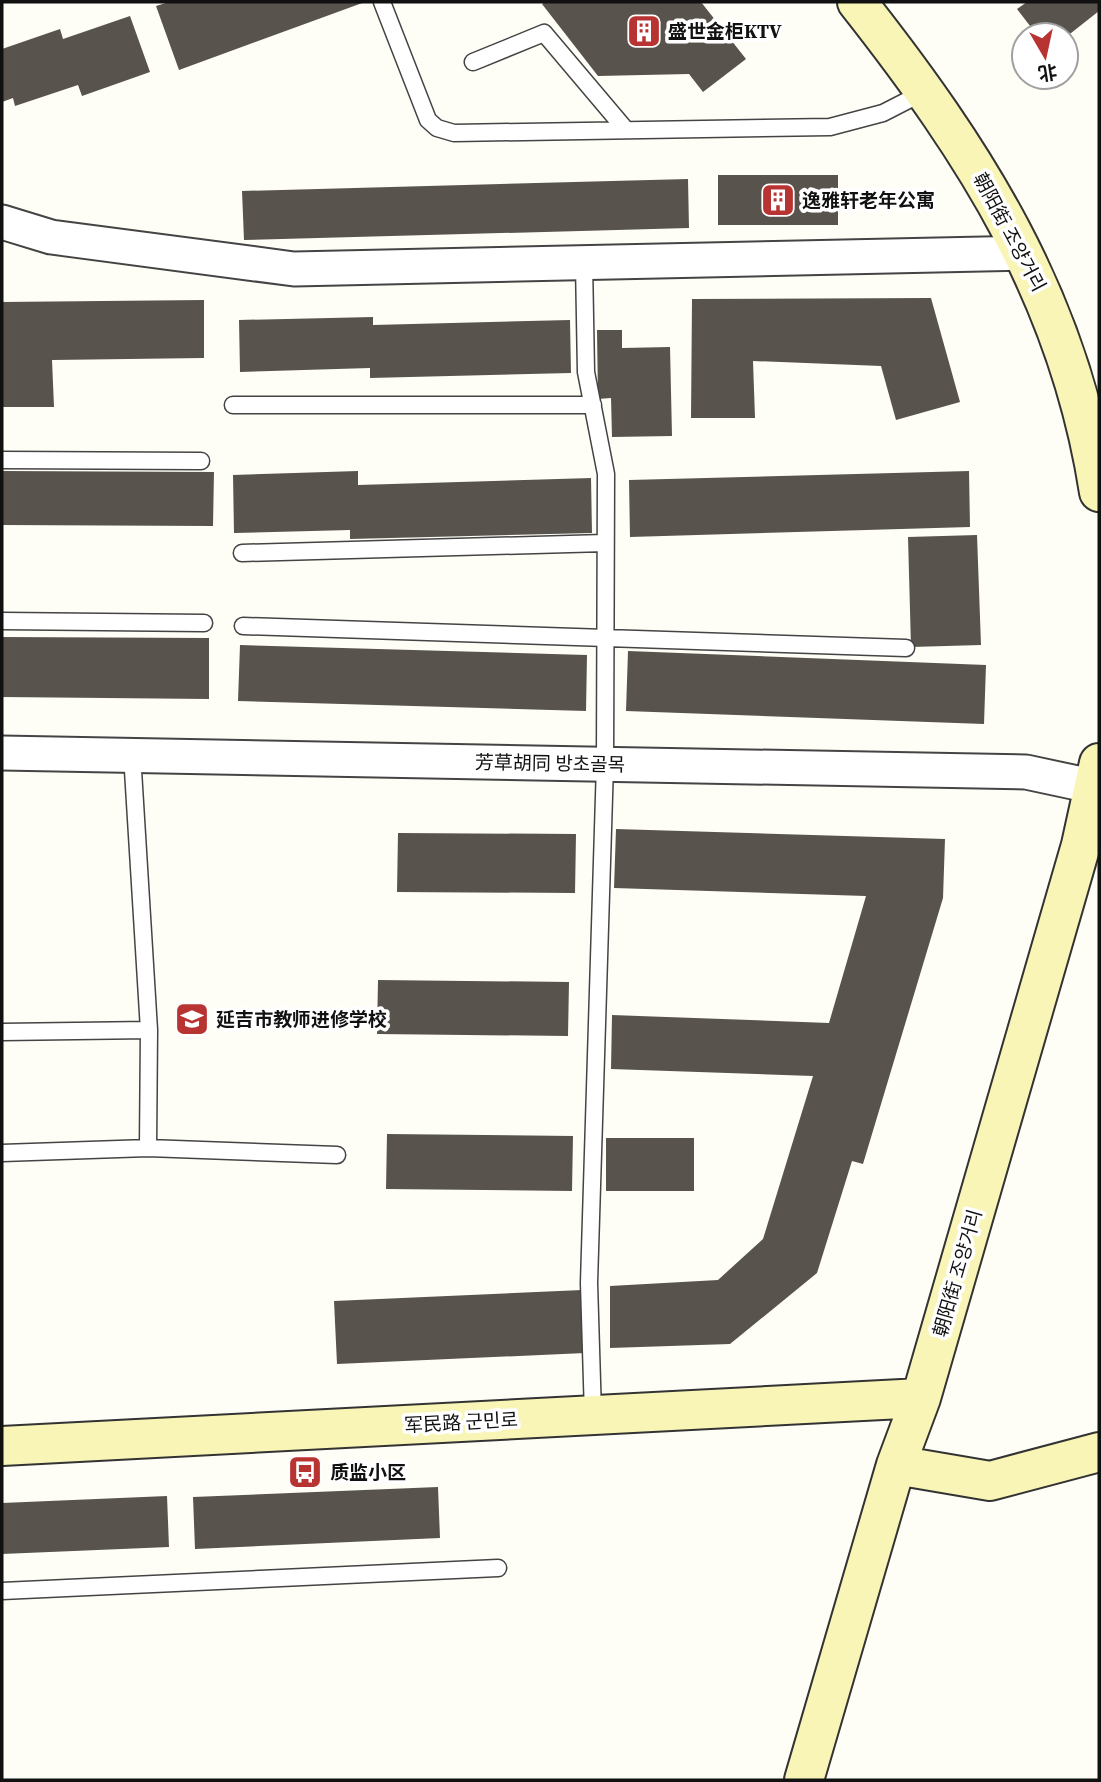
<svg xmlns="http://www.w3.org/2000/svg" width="1101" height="1782" font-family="'Source Serif 4','Noto Sans SC','Noto Sans KR',serif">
<rect width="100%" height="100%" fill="#fefdf6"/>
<path fill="#59534e" d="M169,2H365L179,70L156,6Z
M545,2H701L746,59L703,92L689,74L598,76L542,4Z
M1027,2H1099V11L1066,37L1037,35L1017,9Z
M130,16L150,72L82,96L78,85L15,106L13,98L2,102V49L60,29L63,39Z
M718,175H838V225H718Z
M688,179L689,228L244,240L242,191Z
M931,298L960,402L896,420L881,366L753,361L755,418H691L692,299Z
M204,300V358L52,360L54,407H2V302Z
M373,317V325L570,320L571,373L370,378V368L240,372L239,320Z
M597,330H622V348L670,347L672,436L612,437L611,398L598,399Z
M2,471L214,472L213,526L2,525Z
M358,471V485L591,478L592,533L350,539V530L234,533L233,475Z
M969,471L970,527L630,537L629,480Z
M977,535L981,645L911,647L908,537Z
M2,637L209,638V699L2,697Z
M240,645L587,655L586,711L238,701Z
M628,651L986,665L984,724L626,711Z
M616,829L945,839L943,898L863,1164L852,1161L817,1273L730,1344L610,1348V1286L718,1280L763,1239L813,1076L611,1069L612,1015L829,1023L866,896L614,888Z
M398,833L576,834L575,893L397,892Z
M378,980L569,982L568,1036L377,1034Z
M387,1134L573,1136L572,1191L386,1189Z
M606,1138H694V1191H606Z
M582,1290L585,1353L337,1364L334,1301Z
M438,1487L440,1538L195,1549L193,1497Z
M167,1496L169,1547L2,1554V1503Z"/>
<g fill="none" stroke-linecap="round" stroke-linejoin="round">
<g stroke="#444" stroke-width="19">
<path id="lane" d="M382,2L428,120L437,128L454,133L830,127L883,113L924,92
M473,62L544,33L626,130
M584,263L586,372L606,474L605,764L589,1283L593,1415
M233,405H593
M2,460L201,461
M242,553L605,543
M2,621L204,623
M243,626L906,648
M132,754L149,1030L148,1148
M2,1032L149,1030
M2,1153L148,1148L337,1155
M2,1591L498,1568"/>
</g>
<g stroke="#444" stroke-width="37">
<path id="street" d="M2,222L51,237L294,269L1025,253
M2,753L1026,772L1096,787"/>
</g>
<g stroke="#333" stroke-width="42">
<path id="secondary" d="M857,2C976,153 1069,298 1099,492
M2,1446L921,1398
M896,1465L990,1481L1099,1452
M804,1780L896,1465L921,1398L1081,845L1099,763"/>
</g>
<use href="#lane" stroke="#fff" stroke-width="16"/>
<use href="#street" stroke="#fff" stroke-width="33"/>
<use href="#secondary" stroke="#f9f5b6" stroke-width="38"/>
</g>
<defs>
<g id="building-square" transform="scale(1.75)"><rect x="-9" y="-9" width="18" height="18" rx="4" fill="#b83432" stroke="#fff"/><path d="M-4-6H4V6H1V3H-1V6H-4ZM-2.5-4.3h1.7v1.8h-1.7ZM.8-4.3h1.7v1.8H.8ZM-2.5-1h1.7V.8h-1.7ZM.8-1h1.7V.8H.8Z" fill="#fff"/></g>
<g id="school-square" transform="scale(1.75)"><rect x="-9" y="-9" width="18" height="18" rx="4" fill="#b83432" stroke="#fff"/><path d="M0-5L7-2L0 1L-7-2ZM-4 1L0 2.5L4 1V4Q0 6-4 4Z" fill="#fff"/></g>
<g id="bus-square" transform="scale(1.75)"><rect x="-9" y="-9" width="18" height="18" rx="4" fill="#b83432" stroke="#fff"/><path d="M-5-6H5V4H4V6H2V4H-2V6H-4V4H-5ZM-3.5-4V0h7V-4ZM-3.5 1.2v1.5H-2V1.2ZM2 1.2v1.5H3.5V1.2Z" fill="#fff"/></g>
</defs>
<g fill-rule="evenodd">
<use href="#building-square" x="644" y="31"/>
<use href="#building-square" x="778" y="200"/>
<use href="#school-square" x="192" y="1019"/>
<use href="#bus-square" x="305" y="1472"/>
</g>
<g text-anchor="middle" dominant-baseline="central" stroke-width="7" stroke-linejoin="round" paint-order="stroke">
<g font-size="19" font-weight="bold" fill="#111" stroke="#fff" text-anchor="start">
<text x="668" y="31">盛世金柜KTV</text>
<text x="802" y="200">逸雅轩老年公寓</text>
<text x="216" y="1019">延吉市教师进修学校</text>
<text x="330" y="1472">质监小区</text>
</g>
<g font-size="19" fill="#111" stroke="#fff">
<text transform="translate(1010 232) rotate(62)">朝阳街 조양거리</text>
<text transform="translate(550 763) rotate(1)">芳草胡同 방초골목</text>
<text transform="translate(957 1273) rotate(-74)">朝阳街 조양거리</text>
<text transform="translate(461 1422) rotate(-3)">军民路 군민로</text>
</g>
</g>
<rect width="1101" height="1782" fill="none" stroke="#111111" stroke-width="7"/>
<g transform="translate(1045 56) rotate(171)"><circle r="33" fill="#ffffff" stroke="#a0a0a0" stroke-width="2"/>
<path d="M0-5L12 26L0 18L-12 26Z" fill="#b83432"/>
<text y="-10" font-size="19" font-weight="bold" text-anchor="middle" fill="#111111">北</text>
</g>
</svg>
